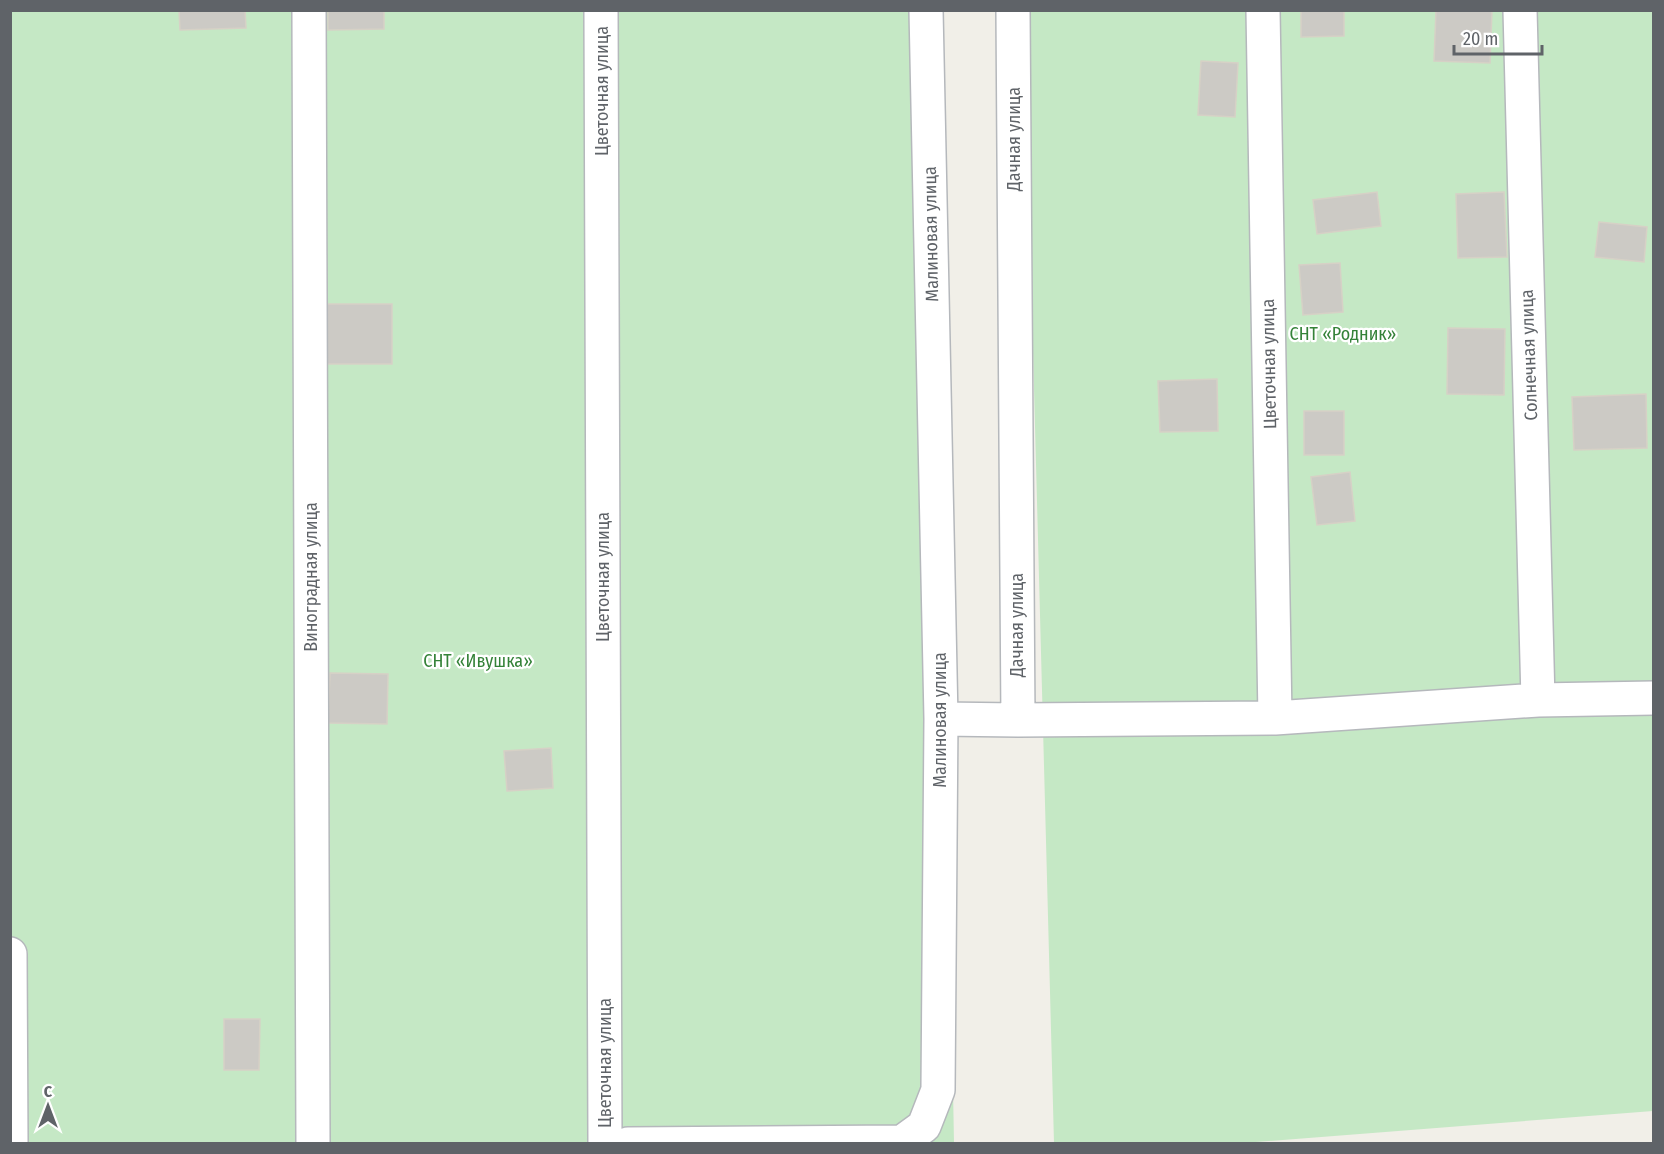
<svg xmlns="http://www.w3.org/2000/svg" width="1664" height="1154" font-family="'Fira Sans Condensed',sans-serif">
<rect width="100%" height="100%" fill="#f1efe8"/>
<path fill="#c5e8c5" d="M10,11H933L954,1143H11Z
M1024,11H1653V1111L1243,1143H1054Z"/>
<path fill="#cccac5" stroke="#d6d1c6" stroke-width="1.5" d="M179,10H245L246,28L180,30Z
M328,10H384V29L328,30Z
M1301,10H1344V36L1301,37Z
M1436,10H1492L1490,63L1434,61Z
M1201,61L1238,63L1235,117L1198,115Z
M1377,192L1381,226L1317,234L1313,200Z
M1504,192L1507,257L1458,258L1456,194Z
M1599,222L1647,227L1644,262L1595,257Z
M1340,263L1343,312L1303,315L1299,265Z
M327,304H392V364H327Z
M1448,328L1505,329L1504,395L1447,394Z
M1217,379L1218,431L1160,432L1158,381Z
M1646,394L1647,448L1574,450L1572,397Z
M1304,411H1344V455H1304Z
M1350,472L1355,521L1317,525L1311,477Z
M330,673L388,674L387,724L328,723Z
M551,748L553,788L507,791L504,751Z
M224,1019H260L259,1070H224Z"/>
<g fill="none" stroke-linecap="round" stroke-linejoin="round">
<g stroke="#b5b8bc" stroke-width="36">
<path id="minor" d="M309,10L313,1144
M601,10L605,1144
M1013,10L1018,720L1275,718L1538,700L1654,698
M1263,10L1275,718
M1520,10L1538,700
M941,719L1018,720
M10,954L11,1144
M628,1144L902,1142L924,1126L938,1090L941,719L926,10"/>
</g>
<use href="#minor" stroke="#fff" stroke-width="33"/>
</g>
<g text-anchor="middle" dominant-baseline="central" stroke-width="4.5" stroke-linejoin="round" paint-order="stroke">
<g font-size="18" fill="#5f6368" stroke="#fff">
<text transform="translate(602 91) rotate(-90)">Цветочная улица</text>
<text transform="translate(1014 139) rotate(-90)">Дачная улица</text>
<text transform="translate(931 234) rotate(-91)">Малиновая улица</text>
<text transform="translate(1529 355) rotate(-92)">Солнечная улица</text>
<text transform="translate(1269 364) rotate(-91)">Цветочная улица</text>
<text transform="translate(311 577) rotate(-90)">Виноградная улица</text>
<text transform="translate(603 577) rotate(-90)">Цветочная улица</text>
<text transform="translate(1017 625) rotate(-90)">Дачная улица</text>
<text transform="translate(940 720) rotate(-90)">Малиновая улица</text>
<text transform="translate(605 1063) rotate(-90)">Цветочная улица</text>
</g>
<g font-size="18" fill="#348238" stroke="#fff">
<text x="1343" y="334">СНТ «Родник»</text>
<text x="478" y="661">СНТ «Ивушка»</text>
</g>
</g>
<rect width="1664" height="1154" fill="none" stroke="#5f6368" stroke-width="24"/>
<g transform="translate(48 1106)" stroke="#ffffff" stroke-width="4.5" paint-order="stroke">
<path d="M0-4.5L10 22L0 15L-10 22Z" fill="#5f6368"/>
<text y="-9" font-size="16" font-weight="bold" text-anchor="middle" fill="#5f6368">С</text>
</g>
<path d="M1454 45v9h88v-9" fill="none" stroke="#5f6368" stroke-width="3"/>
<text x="1463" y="45" font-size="18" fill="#5f6368" stroke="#ffffff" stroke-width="4.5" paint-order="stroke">20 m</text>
</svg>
